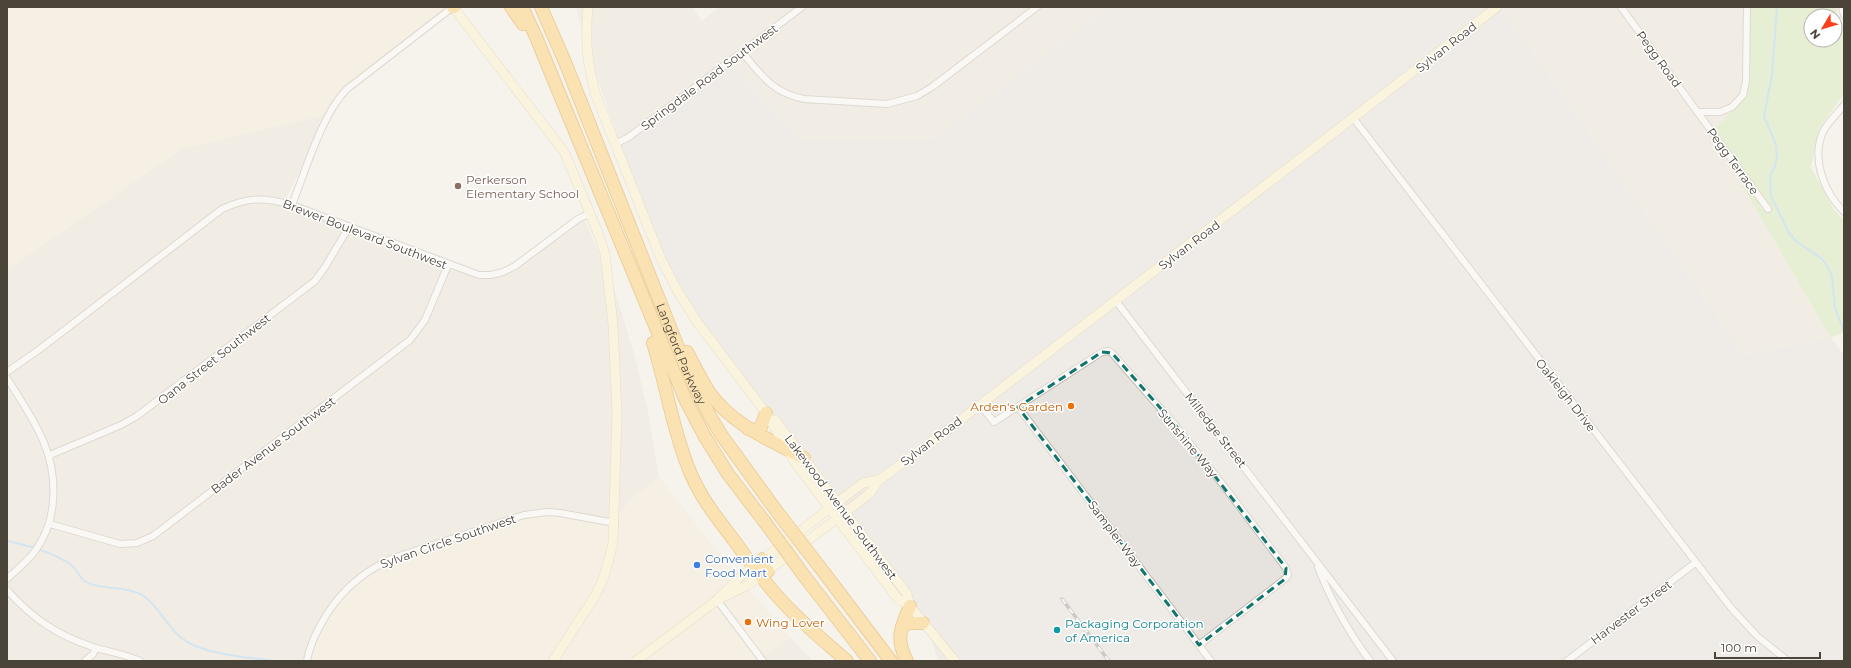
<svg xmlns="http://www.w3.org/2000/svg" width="1851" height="668" font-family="Montserrat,sans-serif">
<rect width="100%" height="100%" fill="#f6f3ec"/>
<path fill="#eae5da" d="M576,7H692L702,21L719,7H1109L933,140L804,141L730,65L621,146L586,47Z
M1501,7H1747L1748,95L1711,132L1831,338L1745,355Z
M329,114L286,198L448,264L496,276L582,214L613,284L635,357L648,412L659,477L632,498L609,527L549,514L452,536L368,576L325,615L311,661H7V270L182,149Z
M791,638L813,661H756L764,654Z"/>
<path fill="#f7ead8" d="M7,7H452L358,81L329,114L182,149L7,270Z
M659,477L739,579L791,638L756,661H644L641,657L635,661H311L325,615L368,576L452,536L549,514L609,527L632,498Z"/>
<path fill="#e6e2dd" d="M1109,7H1501L1745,355L1831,338L1844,355V661H938L925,618L669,280L621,146L730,65L804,141L933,140Z"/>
<path fill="#d2eab5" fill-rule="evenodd" d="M1747,7H1837V20L1844,29V90L1842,96L1820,128L1811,167L1833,208L1844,221V332L1831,338L1711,132L1748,95ZM1811,16H1835V40H1811Z"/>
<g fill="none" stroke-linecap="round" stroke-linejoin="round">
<path stroke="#a9d4f2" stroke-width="2" d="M1777,7L1772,75L1764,116L1776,145L1777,156L1775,166L1770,175L1771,196L1789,233L1796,241L1822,259L1828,267L1832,277L1835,308L1844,331
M7,541C26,545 54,553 70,564C77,568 79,578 86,582C102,591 129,585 145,597C162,610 170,633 189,643C212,655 247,657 273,661"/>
<g stroke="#c2bbae" stroke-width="8">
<path id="street" d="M1621,7L1768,209
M1842,7L1844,15
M742,52C762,76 772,92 804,99L887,104L917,96L932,87L1037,7
M1844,105C1837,114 1828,122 1823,132C1811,159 1824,192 1844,212
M1698,112H1720L1732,107L1743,95L1746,81L1747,7
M1354,119L1732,609L1757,636L1788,661
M615,144L629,137L802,7
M292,205C305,172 322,114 347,89L453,7
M1116,301L1393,661
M7,372L40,349L222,209C248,197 264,197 292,205L479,275H491L503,272L515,266L578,219L590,213
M7,378C32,419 57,450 53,500C52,519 46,536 35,551C28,561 16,570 7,579
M980,405L994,422L1102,352L1109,351L1112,353L1176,426L1227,490L1286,568L1288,575L1285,579L1199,645
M1018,407L1211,661
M50,455L121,425L137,416L315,281L325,267L349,227
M50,524L120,544L137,543L153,536L410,340L425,320L448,265
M1318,567C1331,601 1348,631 1370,661
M7,590C33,619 58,636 96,648C110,652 125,654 140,661
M717,600L763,661
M85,661L93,654L96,648
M307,661C309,648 314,637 320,626C337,594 360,573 393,558L524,515L547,512L560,513L615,523
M1567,661L1695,563"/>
</g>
<g stroke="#d6c79b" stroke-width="10">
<path id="secondary" d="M453,7L565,153L600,238L605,254L613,324L617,414L613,543L604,577L595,596L553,661
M588,7C585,41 587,64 596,96L661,259L677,290L697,322L766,413L794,461L898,599L910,606L955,661
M775,420L907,594L910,606
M717,600L748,585L761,576L860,501L870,493L879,480L937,438L1497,7
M636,661L717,600L741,576L842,499L863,483L879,480"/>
</g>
<g stroke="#e0a43c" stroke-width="14">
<g id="highway">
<path d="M453,7H454"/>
<path d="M511,7L523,24"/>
<path d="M522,7L536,37L686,401L705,437L728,474L764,521"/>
<path id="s1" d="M541,7L565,62L689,375L710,416L722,436L778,513"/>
<path d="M653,343C666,384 672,427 688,467C698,494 716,517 733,539C744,553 750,568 768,571"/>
<path d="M687,352C694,365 701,379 709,392C732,425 770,440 804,458"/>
<path d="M748,429L756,430L761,427L766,413"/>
<path d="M763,559L761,576C785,609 816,634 847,661"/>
<path d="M819,566L891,661"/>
<path d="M805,577L870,661"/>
<path d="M902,627L908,623H923"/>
<path d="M907,661C895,639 901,627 910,606"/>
</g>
</g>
<use href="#street" stroke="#fff" stroke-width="6"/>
<use href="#secondary" stroke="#fff3cd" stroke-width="9"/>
<use href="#highway" stroke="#ffcf6e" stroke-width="12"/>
<g stroke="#9a9a9a" stroke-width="3.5">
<path id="rail" d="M1062,599L1109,661"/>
</g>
<use href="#rail" stroke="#fff" stroke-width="2" stroke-dasharray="6" stroke-linecap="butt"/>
<g stroke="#e0a43c" stroke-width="14" stroke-linecap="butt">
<path id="highway-bridge" d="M778,513L819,566
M764,521L805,577"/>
</g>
<use href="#highway-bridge" stroke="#ffcf6e" stroke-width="12"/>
</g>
<path d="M0 0H1851V668H0ZM1102,352L1112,353L1176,426L1286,568L1285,579L1199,645L1018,407Z" fill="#f6f3ec" fill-opacity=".55" fill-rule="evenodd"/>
<path fill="none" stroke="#0f766e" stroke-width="3" stroke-dasharray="8 5" stroke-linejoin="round" d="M1102,352L1112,353L1176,426L1286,568L1285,579L1199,645L1018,407Z"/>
<circle fill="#8d6e63" stroke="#fff" stroke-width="1.5" cx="458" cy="186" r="4"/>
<g fill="#e8710a" stroke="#fff" stroke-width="1.5">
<circle cx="1071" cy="406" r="4"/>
<circle cx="748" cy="622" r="4"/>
</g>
<circle fill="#3f7fe0" stroke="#fff" stroke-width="1.5" cx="697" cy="565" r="4"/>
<circle fill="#0f9aa8" stroke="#fff" stroke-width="1.5" cx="1057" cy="630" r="4"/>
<g text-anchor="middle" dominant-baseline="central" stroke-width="3" stroke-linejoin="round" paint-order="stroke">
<g font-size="12" fill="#4b4439" stroke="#fff">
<text transform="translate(1446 47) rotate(-38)">Sylvan Road</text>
<text transform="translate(1659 59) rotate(54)">Pegg Road</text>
<text transform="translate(709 77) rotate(-37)">Springdale Road Southwest</text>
<text transform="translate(1733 161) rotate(54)">Pegg Terrace</text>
<text transform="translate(365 234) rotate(21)">Brewer Boulevard Southwest</text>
<text transform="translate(1189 245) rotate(-37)">Sylvan Road</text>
<text stroke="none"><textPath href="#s1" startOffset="374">Langford Parkway</textPath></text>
<text transform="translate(214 359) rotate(-38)">Oana Street Southwest</text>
<text transform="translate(1566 395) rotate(52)">Oakleigh Drive</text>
<text transform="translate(1216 430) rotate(52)">Milledge Street</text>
<text transform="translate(931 441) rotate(-37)">Sylvan Road</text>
<text transform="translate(1188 443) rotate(50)">Sunshine Way</text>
<text transform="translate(273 445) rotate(-37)">Bader Avenue Southwest</text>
<text transform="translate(841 507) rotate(53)">Lakewood Avenue Southwest</text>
<text transform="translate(1115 534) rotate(53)">Sampler Way</text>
<text transform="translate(448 541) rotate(-19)">Sylvan Circle Southwest</text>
<text transform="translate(1631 612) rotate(-37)">Harvester Street</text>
</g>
<g font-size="12" fill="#785e54" stroke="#fff" text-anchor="start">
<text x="466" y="179">Perkerson<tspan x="466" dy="14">Elementary School</tspan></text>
</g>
<g font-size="12" fill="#c56008" stroke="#fff" text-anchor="end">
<text x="1063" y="406">Arden's Garden</text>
<text x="756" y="622" text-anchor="start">Wing Lover</text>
</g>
<g font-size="12" fill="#366cbe" stroke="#fff" text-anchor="start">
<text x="705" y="558">Convenient<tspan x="705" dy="14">Food Mart</tspan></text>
</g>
<g font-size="12" fill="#0d838f" stroke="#fff" text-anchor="start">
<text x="1065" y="623">Packaging Corporation<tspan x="1065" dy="14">of America</tspan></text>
</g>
</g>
<rect width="1851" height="668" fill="none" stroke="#4b4439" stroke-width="16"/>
<g transform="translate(1823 28) rotate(232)"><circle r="19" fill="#ffffff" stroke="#b7b4b0"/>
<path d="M0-3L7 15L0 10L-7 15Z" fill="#fc3f1d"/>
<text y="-6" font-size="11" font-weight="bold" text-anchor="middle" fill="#4b4439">N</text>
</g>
<path d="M1715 652v6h105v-6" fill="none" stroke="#4b4439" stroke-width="2"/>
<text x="1721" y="652" font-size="12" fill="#4b4439" stroke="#ffffff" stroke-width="3" paint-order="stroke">100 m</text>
</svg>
